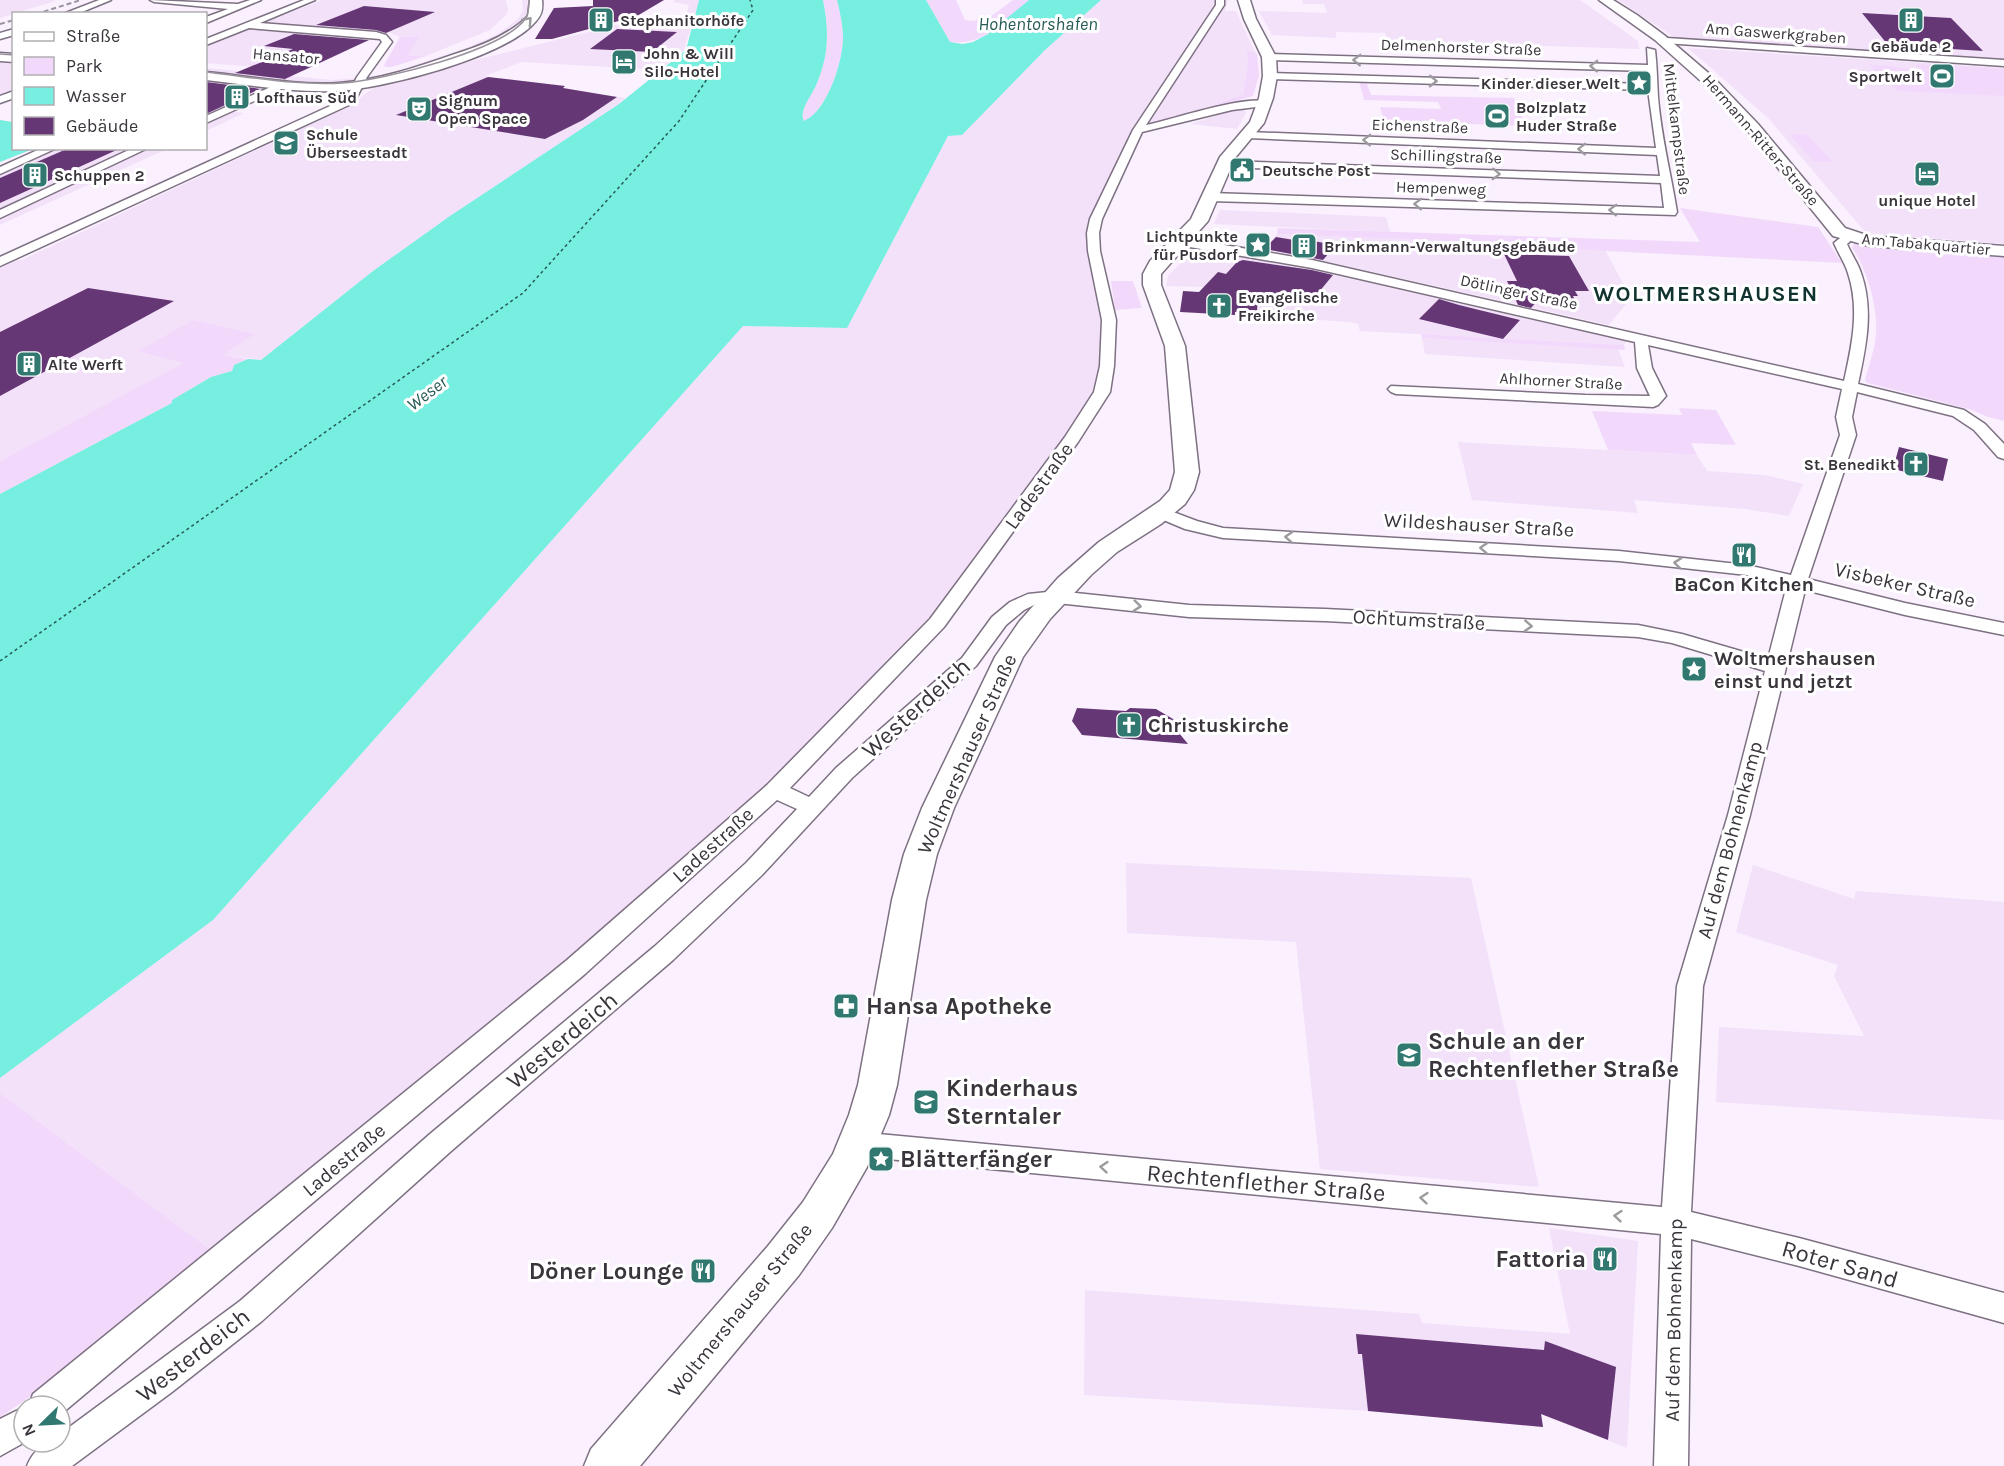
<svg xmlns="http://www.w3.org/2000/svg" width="2004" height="1466" font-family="Karla,sans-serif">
<rect width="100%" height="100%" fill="#faf0fe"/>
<path fill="#f3e1fa" d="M0,0H53L55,1L0,18Z
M322,0H506L508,10L506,15L490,30L426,56L408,55L419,36L400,37L391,33L264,23Z
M522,0H532V13L520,27L472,51L364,83L315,84L206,74V68L333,80L381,76L467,48L498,34L518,19L523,10Z
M675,0H699L684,50L660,70L522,62L485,76L625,98L619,104L450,216L373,271L261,360L222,355L254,334L139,351L184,363L0,461V258L22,260L346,108L379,84L620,24L683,26L689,5L673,2Z
M1101,0H1228L1225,11H1236L1255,52H1246L1248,62L1243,94L1201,110L1144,127L1095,233L1104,281V393L942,625L776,795L231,1265L0,1093V1078L213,920L743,326L847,328L948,136L962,135L1045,50Z
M1302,0H1580L1638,41L1639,49L1389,41L1385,33L1336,32V38L1272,35L1259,11L1327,13L1324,4H1303Z
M1618,0H2004V60L1684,40L1674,37Z
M250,28L312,33L279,48L343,53L303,71L206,63V46Z
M1688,48L2004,68V244L1866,233L1768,118Z
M0,62L13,63V101L0,100Z
M206,81L269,87L224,111L244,113L206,131Z
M1240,108L1245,109L1246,113L1237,129L1190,124Z
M58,149H167L0,225V173Z
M1220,210L1386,217L1390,232L1214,224Z
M1277,234L1566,246L1569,249L1605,250L1631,298L1609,325L1334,263L1265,249Z
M1196,247L1356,280L1626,341L1624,345L1360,331L1358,324L1350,322L1259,316L1260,296L1206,287L1166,286L1168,276Z
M1422,338L1618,349L1625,367L1425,354Z
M1458,442L1697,455L1707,471L1765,475L1803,484L1789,516L1745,509L1634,500L1638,513L1472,500Z
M1126,863L1471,878L1539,1187L1320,1169L1296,942L1127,933Z
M1753,865L1854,899L1856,891L2004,902V1120L1716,1102L1719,1027L1864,1036L1834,976L1838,965L1736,932Z
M1549,1228L1638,1241L1627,1448L1542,1414L1543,1427L1368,1411L1084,1395L1085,1290L1419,1314L1422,1323L1570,1334Z"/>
<path fill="#f2d9fc" d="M823,0H837C840,12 843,26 843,38C843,63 827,110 804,122C798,110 813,94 817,83C829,55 829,30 823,0Z
M926,0H956L965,20L975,21L977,19H987L1013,0H1029C1005,20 983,47 950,42Z
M420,36L408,55L426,56L392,67H385L384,65L400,37Z
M1246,51L1255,52L1257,54L1259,75L1253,96L1161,122L1201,110L1243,94L1248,62Z
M1868,64L1921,70L1915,64L2004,69V96L1897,91Z
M1359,81H1366L1371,95L1514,98L1526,126L1384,121L1380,107L1441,109L1438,102L1364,100Z
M1789,134L1808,135L1833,162H1814Z
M1680,208L1818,227L1842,263L1568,249L1566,246L1277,234L1278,228L1700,242Z
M1854,244L2004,253V421L1988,417L1969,409L1867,383L1865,380C1869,365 1875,349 1876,334C1878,308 1867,268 1852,248Z
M1111,281H1133L1142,308L1115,310Z
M193,320L255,334L223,355L248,359L234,365L232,371L211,377L172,400V403L0,494V461L183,363L138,351Z
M1421,334L1624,345L1625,350L1422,338Z
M1679,408L1716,410L1736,445L1691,443L1697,455L1608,450L1592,411L1682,415Z
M0,1093L215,1253L67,1372L0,1417Z"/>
<path fill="#76eee0" d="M699,0H823C829,30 829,55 817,83C813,94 798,111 804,121C827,112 843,61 843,38C843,26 840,12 837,0H926L950,42L963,44L973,42L988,34L1029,0H1101L1045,50L962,135L948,136L847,328L743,326L213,920L0,1078V494L172,403V400L211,377L232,371L234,365L248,359L261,360L373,271L450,216L619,104L686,50Z
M0,120L13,122L14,148L33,149L0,162Z"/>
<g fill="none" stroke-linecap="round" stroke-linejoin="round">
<path stroke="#275b55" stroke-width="1.5" stroke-dasharray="3 3" stroke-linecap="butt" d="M0,661L523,293L679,121L753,10L750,0"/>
</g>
<path fill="#653875" d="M593,0H664L637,16L552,39H535L554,8L593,6Z
M364,6L435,12L386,33L376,30L316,25Z
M1862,13L1951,18L1983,51L1888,45Z
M617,29L677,32L652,52L590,49Z
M294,34L369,40L285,79L235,73L293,49L264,46Z
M488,77L565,86L563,88L617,97L583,120L545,139L396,115Z
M206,82L254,88L260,89L206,114Z
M69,148H121L0,203V178Z
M1276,237L1300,241L1302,239L1336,245L1323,260L1264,249Z
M1504,254L1569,256L1589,291H1575L1578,296H1573L1575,300L1539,299L1531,308L1518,305L1507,281H1517Z
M1243,260L1312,270L1333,275L1309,304L1258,295L1257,313L1235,312V315L1180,312L1183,291L1199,292L1218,272L1226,274L1237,262Z
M88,288L174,301L0,396V332Z
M1439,299L1459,305L1520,320L1503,339L1419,319Z
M1899,447L1948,459L1943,481L1893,469Z
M1077,708L1126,711L1130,708L1156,709L1185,726L1174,727L1188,744L1082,735L1072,721Z
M1356,1334L1544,1350L1545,1341L1616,1367L1608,1440L1541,1414L1543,1427L1368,1411L1362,1354H1358Z"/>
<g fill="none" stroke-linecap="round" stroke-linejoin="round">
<g stroke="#7d7182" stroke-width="3">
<path id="street" d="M99,0H111L77,14H63Z
M150,0L238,4L250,0H261L206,23V17L228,9L154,2Z
M304,0H315L260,23L376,32L386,35L392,42L367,77L357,97L349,105L0,266V257L341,101L348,95L357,77L382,42L380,39L249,28L206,45V39Z
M1216,0H1224V5L1146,125C1168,121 1254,92 1269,103L1264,106L1232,110L1142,132L1102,219L1099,233L1100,251L1116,320L1114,366L1110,392L1078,442L944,627L790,788L809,797L836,768L962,658L992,617L1010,602L1028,594L1057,591L1189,605L1325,609L1638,625L1682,634L1768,659L1787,585L1747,575L1619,561L1223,538L1185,529L1154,516L1151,512L1154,508L1160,507L1197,521L1223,528L1619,551L1747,565L1791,575L1840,435L1836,417L1842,389L1648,345L1652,368L1666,396L1658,405L1653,407L1396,394L1391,392L1388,389L1391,386L1585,395L1650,396L1637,368L1635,342L1312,268L1178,245L1172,241L1178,237L1312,260L1844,381C1852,345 1860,309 1848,273C1845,263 1838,253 1834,243L1845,234H1853L1855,237L1847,244C1851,254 1858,263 1861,273C1874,310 1866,347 1858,384L1964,410L1985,424L2004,444V459L1998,457L1974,430L1953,416L1857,392L1852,417L1856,435L1808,579L1905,603L2004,623V635L1905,615L1805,590L1750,815L1703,986L1691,1212L1799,1238L2004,1293V1323L1799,1266L1691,1239L1688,1466H1654L1661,1234L857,1156L847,1153L843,1144L847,1135L857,1132L1662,1207L1677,986L1728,815L1765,671L1672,643L1638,637L1325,621L1189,617L1057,603H1038L1024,610L1006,625L976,666L852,778L762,875L673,960L450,1152L262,1321L172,1392L72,1466H27C33,1451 43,1442 60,1442V1434L240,1301L430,1134L655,946L746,863L797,809L777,800L585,974L60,1415V1406H29L33,1394L567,960L767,785L930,619L1065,437L1094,392L1100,366L1102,320L1088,251L1087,233L1090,219L1133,130L1216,5Z
M14,29V35L0,39V33Z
M1667,38L2004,60V66L1664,43L1663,41Z
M1647,48L1655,50C1657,66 1657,81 1658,97C1661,136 1671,174 1677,212L1675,215L1210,201L1204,197L1210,193L1664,208L1661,183L1225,167L1219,164L1225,161L1660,176L1657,155L1248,138L1243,135L1248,132L1656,148L1648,90L1270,79L1265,76L1270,73L1648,84V71L1269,60L1264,57L1269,54L1648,65Z
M284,81L287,82V86L206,123V116Z
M14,91V98L0,103V96Z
M42,148H57L0,174V167Z
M133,148H148L0,218V210Z
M24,1407L25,1442L0,1456V1419Z"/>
</g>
<g stroke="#7d7182" stroke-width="3">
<path id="secondary" d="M530,0H542C543,8 542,15 536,21C507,57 383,89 337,91C293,93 249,85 206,80V72C250,76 295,86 339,83C379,80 418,67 455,54C481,46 509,35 528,16Z
M1238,0H1250L1256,19L1276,57L1277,76L1273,98L1264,123L1235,158L1208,221L1161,274V285L1185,346L1199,472L1194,490L1185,504L1161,524L1117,552L1091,575L1050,619L1023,657L954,808L937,854L926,900L897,1085L889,1115L867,1167L832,1228L799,1275L640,1466H584L591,1449L768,1246L803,1202L833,1154L849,1115L858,1085L892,900L904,854L922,808L995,657L1019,622L1058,578L1099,542L1160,501L1170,490L1175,472L1165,346L1143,285V274L1150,261L1191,219L1220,157L1250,122L1259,98L1263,76L1262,57L1244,19Z
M1599,0H1613L1637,15L1664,35L1713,77L1758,124L1845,228L1869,236L2004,246V256L1869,246L1833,236L1748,131L1703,83L1655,40Z
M0,53L14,54V62L0,61Z"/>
</g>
<use href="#street" fill="#fff" fill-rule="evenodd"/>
<use href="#secondary" fill="#fff" fill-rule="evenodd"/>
<path stroke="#9a939d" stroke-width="1.5" d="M0,54L14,55
M206,72C251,77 297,86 343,83C383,80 503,51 526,18C529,12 529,6 529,0"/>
<path stroke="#9a939d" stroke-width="2" stroke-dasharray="5 3" stroke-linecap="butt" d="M36,14L81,0
M0,24L14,20"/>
</g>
<defs><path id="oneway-chevron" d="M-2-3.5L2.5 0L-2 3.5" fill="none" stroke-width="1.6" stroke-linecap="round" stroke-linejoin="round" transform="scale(1.5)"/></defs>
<g stroke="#9c9a9e">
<use href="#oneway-chevron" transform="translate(528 21) rotate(-47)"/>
<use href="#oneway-chevron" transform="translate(1357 60) rotate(-178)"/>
<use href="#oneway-chevron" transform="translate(1594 66) rotate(-178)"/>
<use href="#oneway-chevron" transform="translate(1433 81) rotate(1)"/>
<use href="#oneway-chevron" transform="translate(1367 140) rotate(-178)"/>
<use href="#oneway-chevron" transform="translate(1582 149) rotate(-178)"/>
<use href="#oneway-chevron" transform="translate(1496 174) rotate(2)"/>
<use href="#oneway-chevron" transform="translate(1418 204) rotate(-178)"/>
<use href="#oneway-chevron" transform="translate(1613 210) rotate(-178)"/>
<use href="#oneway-chevron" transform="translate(1289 537) rotate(-177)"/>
<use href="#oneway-chevron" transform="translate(1484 548) rotate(-177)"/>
<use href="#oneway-chevron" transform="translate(1678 563) rotate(-174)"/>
<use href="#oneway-chevron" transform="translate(1137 606) rotate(6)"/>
<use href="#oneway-chevron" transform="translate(1528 626) rotate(3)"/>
<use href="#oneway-chevron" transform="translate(1104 1167) rotate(-175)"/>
<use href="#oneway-chevron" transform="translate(1424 1198) rotate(-175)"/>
<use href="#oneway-chevron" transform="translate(1618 1216) rotate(-175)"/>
</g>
<defs>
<g id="building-square" transform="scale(1.35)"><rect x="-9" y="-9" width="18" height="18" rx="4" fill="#317870" stroke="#fff"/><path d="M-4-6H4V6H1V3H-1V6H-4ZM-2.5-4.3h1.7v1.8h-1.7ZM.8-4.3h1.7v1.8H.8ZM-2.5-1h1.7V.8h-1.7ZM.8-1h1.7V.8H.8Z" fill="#fff"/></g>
<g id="hotel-square" transform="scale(1.35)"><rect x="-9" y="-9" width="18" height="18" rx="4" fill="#317870" stroke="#fff"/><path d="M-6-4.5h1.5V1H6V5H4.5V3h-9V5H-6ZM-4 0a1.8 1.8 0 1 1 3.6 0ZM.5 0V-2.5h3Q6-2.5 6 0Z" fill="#fff"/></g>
<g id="stadium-square" transform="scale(1.35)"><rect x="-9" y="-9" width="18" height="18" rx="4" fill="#317870" stroke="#fff"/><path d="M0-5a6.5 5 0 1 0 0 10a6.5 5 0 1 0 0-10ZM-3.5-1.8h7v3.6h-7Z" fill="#fff"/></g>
<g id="sight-square" transform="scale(1.35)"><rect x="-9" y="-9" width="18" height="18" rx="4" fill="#317870" stroke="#fff"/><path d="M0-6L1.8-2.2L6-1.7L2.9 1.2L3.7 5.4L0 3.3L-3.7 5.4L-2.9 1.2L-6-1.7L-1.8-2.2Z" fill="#fff"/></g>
<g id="theatre-square" transform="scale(1.35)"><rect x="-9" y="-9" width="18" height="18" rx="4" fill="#317870" stroke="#fff"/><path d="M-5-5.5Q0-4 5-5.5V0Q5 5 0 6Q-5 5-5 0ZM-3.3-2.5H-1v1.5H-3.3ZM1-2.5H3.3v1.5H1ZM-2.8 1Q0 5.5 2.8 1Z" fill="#fff"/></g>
<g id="school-square" transform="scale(1.35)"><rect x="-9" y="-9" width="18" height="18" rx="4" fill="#317870" stroke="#fff"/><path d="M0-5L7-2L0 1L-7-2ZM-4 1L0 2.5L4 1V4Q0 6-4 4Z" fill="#fff"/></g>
<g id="civic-square" transform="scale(1.35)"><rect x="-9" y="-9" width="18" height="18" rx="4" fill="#317870" stroke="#fff"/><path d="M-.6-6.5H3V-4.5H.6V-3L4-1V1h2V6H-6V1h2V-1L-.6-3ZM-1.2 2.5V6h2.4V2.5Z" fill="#fff"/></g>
<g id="church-square" transform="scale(1.35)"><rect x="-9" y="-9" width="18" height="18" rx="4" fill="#317870" stroke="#fff"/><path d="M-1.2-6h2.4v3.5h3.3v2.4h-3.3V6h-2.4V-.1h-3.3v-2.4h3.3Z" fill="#fff"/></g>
<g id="restaurant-square" transform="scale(1.35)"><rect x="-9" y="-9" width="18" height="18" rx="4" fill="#317870" stroke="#fff"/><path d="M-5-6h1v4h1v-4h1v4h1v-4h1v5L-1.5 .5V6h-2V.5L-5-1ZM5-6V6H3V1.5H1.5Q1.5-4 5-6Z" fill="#fff"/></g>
<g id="pharmacy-square" transform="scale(1.35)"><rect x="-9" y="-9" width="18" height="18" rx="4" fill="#317870" stroke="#fff"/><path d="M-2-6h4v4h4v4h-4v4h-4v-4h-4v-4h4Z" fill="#fff"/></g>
</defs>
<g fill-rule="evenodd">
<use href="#building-square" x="601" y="20"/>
<use href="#building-square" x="1911" y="20"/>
<use href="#hotel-square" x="624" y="62"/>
<use href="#stadium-square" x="1942" y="76"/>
<use href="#sight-square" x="1639" y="83"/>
<use href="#building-square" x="237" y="97"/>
<use href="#theatre-square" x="419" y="109"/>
<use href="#stadium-square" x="1497" y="116"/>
<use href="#school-square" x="286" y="143"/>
<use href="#civic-square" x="1242" y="170"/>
<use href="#hotel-square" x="1927" y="174"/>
<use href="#building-square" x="35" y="175"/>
<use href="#sight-square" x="1258" y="245"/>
<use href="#building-square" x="1304" y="246"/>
<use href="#church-square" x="1219" y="306"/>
<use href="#building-square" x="29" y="364"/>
<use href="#church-square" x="1916" y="464"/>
<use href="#restaurant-square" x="1744" y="555"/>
<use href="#sight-square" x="1694" y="669"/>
<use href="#church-square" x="1129" y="725"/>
<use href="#pharmacy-square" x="846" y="1006"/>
<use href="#school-square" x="1409" y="1055"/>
<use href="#school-square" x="926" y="1102"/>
<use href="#sight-square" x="881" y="1159"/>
<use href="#restaurant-square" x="1605" y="1259"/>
<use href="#restaurant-square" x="703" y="1271"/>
</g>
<g text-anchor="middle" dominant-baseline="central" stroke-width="6" stroke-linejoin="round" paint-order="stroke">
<g font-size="16" font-weight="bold" fill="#3a353c" stroke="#fff" text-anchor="start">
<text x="620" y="20">Stephanitorhöfe</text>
<text x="1911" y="46" text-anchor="middle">Gebäude 2</text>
<text x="644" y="53">John &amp; Will<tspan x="644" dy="18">Silo-Hotel</tspan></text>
<text x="1922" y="76" text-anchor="end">Sportwelt</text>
<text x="1620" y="83" text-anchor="end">Kinder dieser Welt</text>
<text x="256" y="97">Lofthaus Süd</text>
<text x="438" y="100">Signum<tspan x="438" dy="18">Open Space</tspan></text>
<text x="1516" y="107">Bolzplatz<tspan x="1516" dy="18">Huder Straße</tspan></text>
<text x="306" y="134">Schule<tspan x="306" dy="18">Überseestadt</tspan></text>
<text x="1262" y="170">Deutsche Post</text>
<text x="54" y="175">Schuppen 2</text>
<text x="1927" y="200" text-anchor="middle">unique Hotel</text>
<text x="1238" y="236" text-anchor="end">Lichtpunkte<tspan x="1238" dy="18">für Pusdorf</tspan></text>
<text x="1324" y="246">Brinkmann-Verwaltungsgebäude</text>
<text x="1238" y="297">Evangelische<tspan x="1238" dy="18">Freikirche</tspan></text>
<text x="48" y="364">Alte Werft</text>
<text x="1896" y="464" text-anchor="end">St. Benedikt</text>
</g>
<g font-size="16" fill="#3a353c" stroke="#fff">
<text transform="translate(1776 33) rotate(4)">Am Gaswerkgraben</text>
<text transform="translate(1461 47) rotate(2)">Delmenhorster Straße</text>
<text transform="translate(286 56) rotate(5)">Hansator</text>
<text transform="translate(1420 126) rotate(2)">Eichenstraße</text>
<text transform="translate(1677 129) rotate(83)">Mittelkampstraße</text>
<text transform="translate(1761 140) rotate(49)">Hermann-Ritter-Straße</text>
<text transform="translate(1446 156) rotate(2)">Schillingstraße</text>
<text transform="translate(1441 188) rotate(2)">Hempenweg</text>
<text transform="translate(1926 244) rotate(5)">Am Tabakquartier</text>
<text transform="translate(1519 292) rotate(12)">Dötlinger Straße</text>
<text transform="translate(1561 381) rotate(3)">Ahlhorner Straße</text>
</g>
<g font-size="18" font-style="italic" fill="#275b55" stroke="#fff">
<text x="1038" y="24">Hohentorshafen</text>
<text transform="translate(427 393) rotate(-37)">Weser</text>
</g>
<g font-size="20" fill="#3a353c" stroke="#fff">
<text transform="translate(1039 486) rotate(-54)">Ladestraße</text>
<text transform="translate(1479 525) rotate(3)">Wildeshauser Straße</text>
<text transform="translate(1905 585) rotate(13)">Visbeker Straße</text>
<text transform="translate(1419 620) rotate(3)">Ochtumstraße</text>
<text transform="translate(967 754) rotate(-66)">Woltmershauser Straße</text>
<text transform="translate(1730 840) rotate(-75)">Auf dem Bohnenkamp</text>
<text transform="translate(713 845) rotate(-42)">Ladestraße</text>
<text transform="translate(344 1160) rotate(-40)">Ladestraße</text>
<text transform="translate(740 1310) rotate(-51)">Woltmershauser Straße</text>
<text transform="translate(1674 1320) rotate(-89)">Auf dem Bohnenkamp</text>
</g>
<g font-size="20" font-weight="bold" fill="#3a353c" stroke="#fff" text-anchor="start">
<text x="1744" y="584" text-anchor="middle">BaCon Kitchen</text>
<text x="1714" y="658">Woltmershausen<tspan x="1714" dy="23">einst und jetzt</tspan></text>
<text x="1148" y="725">Christuskirche</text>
</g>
<g font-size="22" font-weight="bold" letter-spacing="1.5" fill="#11332f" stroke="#fff">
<text x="1706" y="294">WOLTMERSHAUSEN</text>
</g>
<g font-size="24" fill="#3a353c" stroke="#fff">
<text transform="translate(916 708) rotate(-42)">Westerdeich</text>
<text transform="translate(562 1040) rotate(-40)">Westerdeich</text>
<text transform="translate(1266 1183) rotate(5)">Rechtenflether Straße</text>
<text transform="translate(1840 1264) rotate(16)">Roter Sand</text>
<text transform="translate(193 1355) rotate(-38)">Westerdeich</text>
</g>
<g font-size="24" font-weight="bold" fill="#3a353c" stroke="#fff" text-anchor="start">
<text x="866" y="1006">Hansa Apotheke</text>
<text x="1428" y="1041">Schule an der<tspan x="1428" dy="28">Rechtenflether Straße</tspan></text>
<text x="946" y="1088">Kinderhaus<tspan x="946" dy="28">Sterntaler</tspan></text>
<text x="900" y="1159">Blätterfänger</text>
<text x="1586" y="1259" text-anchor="end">Fattoria</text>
<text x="684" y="1271" text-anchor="end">Döner Lounge</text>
</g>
</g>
<rect x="12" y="12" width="195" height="138" fill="#ffffff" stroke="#b0aeb1" stroke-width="1.5"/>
<rect x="24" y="32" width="30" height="9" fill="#ffffff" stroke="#b0aeb1" stroke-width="1.5"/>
<text x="66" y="42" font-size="18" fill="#3a353c">Straße</text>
<rect x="24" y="57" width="30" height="18" fill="#f2d9fc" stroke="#b0aeb1" stroke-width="1.5"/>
<text x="66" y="72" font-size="18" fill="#3a353c">Park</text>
<rect x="24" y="87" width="30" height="18" fill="#76eee0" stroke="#b0aeb1" stroke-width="1.5"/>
<text x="66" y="102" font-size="18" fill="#3a353c">Wasser</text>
<rect x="24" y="117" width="30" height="18" fill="#653875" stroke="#b0aeb1" stroke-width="1.5"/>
<text x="66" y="132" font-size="18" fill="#3a353c">Gebäude</text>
<g transform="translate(42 1424) rotate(246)"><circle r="28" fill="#ffffff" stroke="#b0aeb1" stroke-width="1.5"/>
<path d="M0-4.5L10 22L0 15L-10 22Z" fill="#317870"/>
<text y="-9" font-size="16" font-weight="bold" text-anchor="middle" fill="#3a353c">N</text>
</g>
</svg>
